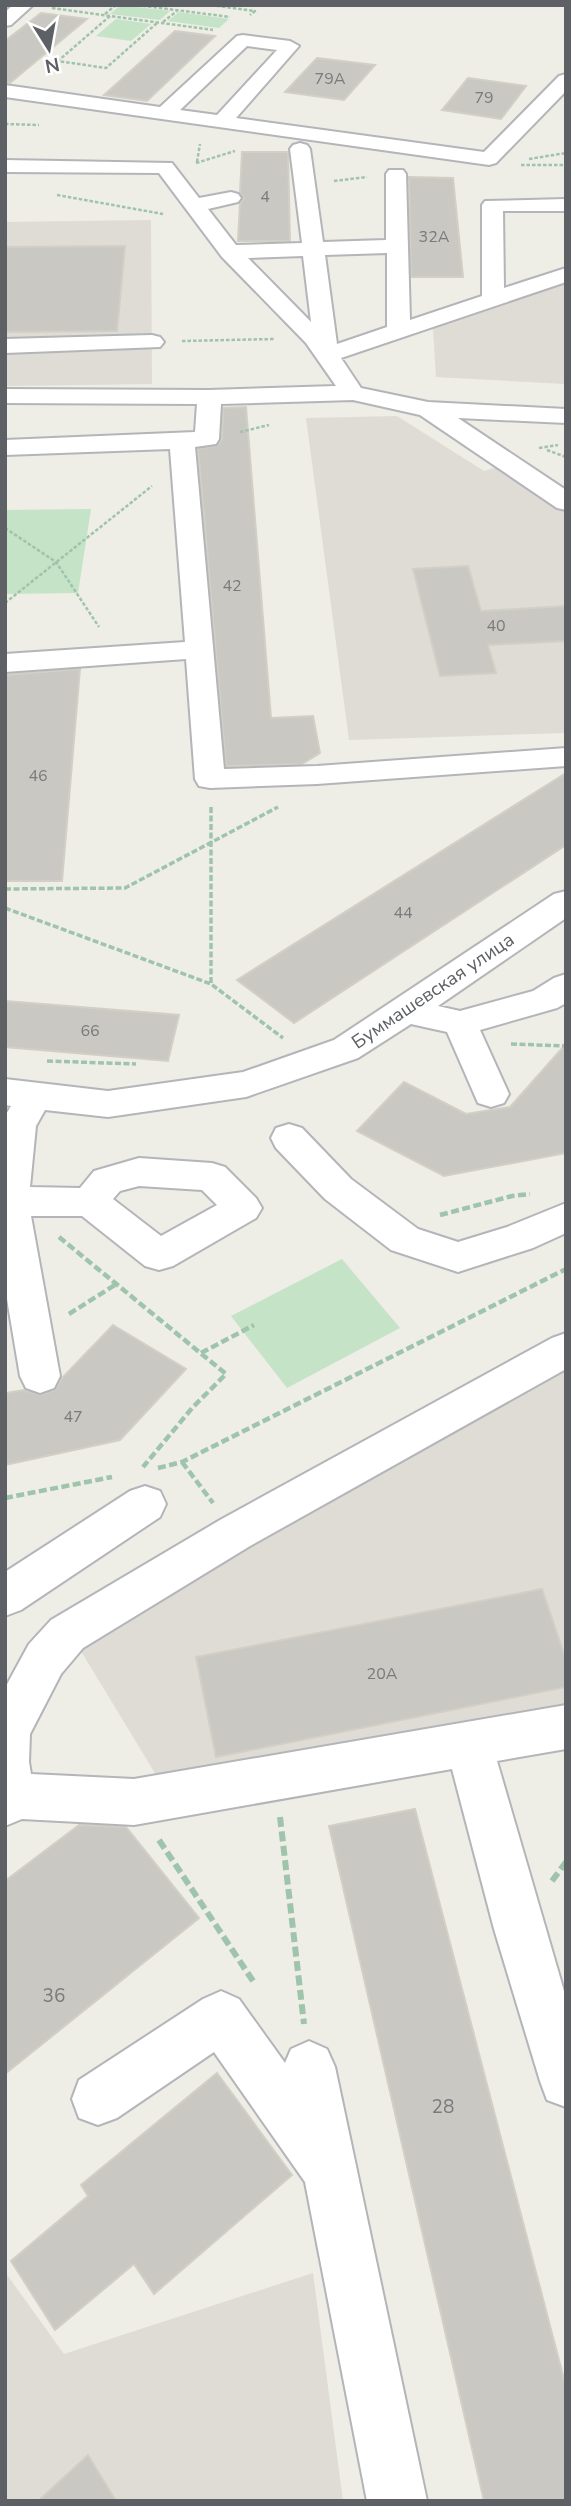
<svg xmlns="http://www.w3.org/2000/svg" width="571" height="2506" font-family="'Nunito Sans',sans-serif">
<rect width="100%" height="100%" fill="#eeede6"/>
<path fill="#dedcd4" d="M151,220L152,384L5,386V222Z
M566,282V384L436,377L433,328L439,324Z
M397,416L484,471L497,467L566,513V733L349,740L306,418Z
M566,1358V1704L158,1778L76,1643Z
M5,2272L64,2354L313,2273L343,2501H5Z"/>
<path fill="#c5e3c7" d="M121,5L170,11L160,20L110,14Z
M179,12L229,19L219,28L168,21Z
M116,19L151,24L131,41L96,36Z
M91,509L78,593L5,594V510Z
M342,1259L400,1328L287,1388L231,1316Z"/>
<path fill="#cac8c2" stroke="#d2cfc5" stroke-width="2" d="M41,13L87,19L10,83L5,82V41Z
M175,31L215,36L147,101L104,95Z
M317,58L375,65L344,100L285,92Z
M468,78L526,86L501,119L442,110Z
M242,152H288L290,241H238L240,204L244,198L240,193Z
M409,177L453,178L463,277H411Z
M125,246L117,331L5,332V247Z
M246,407L271,718L313,716L320,753L302,764L226,766L198,449L218,445L222,439L223,408Z
M468,566L481,611L566,606V641L488,645L496,673L440,676L413,569Z
M80,669L62,881H5V675Z
M566,773V845L294,1023L237,980Z
M5,1001L179,1015L168,1061L5,1047Z
M566,1044V1153L444,1176L357,1131L404,1082L466,1114L510,1107Z
M113,1325L186,1369L120,1440L5,1465V1393L24,1390L41,1395L55,1390L62,1378Z
M542,1589L566,1660V1687L216,1757L196,1657Z
M415,1809L566,2387V2501H484L329,1826Z
M79,1825L126,1827L199,1918L5,2074V1881Z
M217,2073L292,2175L154,2294L134,2264L55,2330L11,2261L88,2196L81,2185Z
M88,2455L116,2501H38Z"/>
<g fill="none" stroke-linecap="round" stroke-linejoin="round">
<g stroke="#b3b5b9" stroke-width="4">
<path id="minor" d="M13,5H33L11,25L5,26V12Z
M243,35L290,41L299,46L236,118L484,152L559,76L566,74V91L496,163L489,165L5,97V85L160,107L237,36ZM247,46L277,50L217,115L180,110Z
M300,143L307,145L310,149L323,242L386,240V174L389,170H403L406,174L410,320L482,296V205L485,201L566,199V211H503L504,288L566,268V282L341,358L361,388L428,402L566,409V423L458,418L566,490V510L557,508L420,415L353,400L221,404L219,439L216,444L195,447L224,769L317,766L566,748V766L317,784L210,788L199,786L195,779L186,659L5,672V654L185,642L170,449L5,455V440L195,432L197,404L5,403V389L209,390L336,386L306,343L222,257L159,173L5,172V160L172,163L199,198L231,192L238,194L241,198L238,202L208,209L236,245L302,243L290,149L293,145ZM387,253V327L337,344L325,255ZM303,256L311,322L248,258Z
M152,335L160,337L164,342L160,347L5,353V339Z
M566,891V918L438,1006L460,1011L533,991L554,978L566,974V1003L557,1008L480,1030L509,1094L504,1103L491,1107L478,1103L447,1032L411,1024L358,1058L246,1097L108,1117L45,1110L36,1126L30,1187L80,1188L94,1171L139,1158L212,1163L225,1167L256,1198L262,1208L256,1218L173,1266L159,1270L145,1266L82,1216H31L60,1376L54,1388L40,1393L26,1388L20,1376L5,1287V1116L11,1106L5,1105V1079L108,1091L243,1072L334,1040L554,894ZM139,1186L202,1190L217,1205L161,1236L113,1199L120,1191Z
M289,1124L302,1128L351,1179L418,1229L458,1242L507,1227L566,1203V1233L533,1248L458,1272L391,1250L325,1199L276,1148L271,1138L276,1128Z
M566,1333V1369L250,1546L83,1648L61,1674L30,1734L29,1762L31,1774L134,1779L566,1705V1749L497,1761L566,1998V2107L547,2100L540,2081L494,1929L452,1769L134,1825L22,1819L5,1826V1688L29,1644L51,1620L220,1520L552,1338Z
M145,1486L160,1491L166,1504L160,1517L21,1610L5,1616V1572L130,1491Z
M221,1991L239,1999L285,2063L291,2049L309,2041L327,2049L335,2067L427,2501H367L305,2182L214,2052L117,2118L98,2125L79,2118L72,2099L79,2080L203,1999Z"/>
</g>
<path stroke="#9ec4ab" stroke-width="2.5" stroke-dasharray="3.5 2" stroke-linecap="butt" d="M137,5L230,17
M211,5L255,11L250,15
M52,8L213,30
M105,14L116,5
M110,16L58,61L106,68L157,23
M163,22L177,11
M5,124L39,125
M529,159L566,153
M197,162L200,144
M196,163L235,151
M521,165H566
M334,181L367,177
M57,195L163,214
M182,341L274,339
M240,432L269,425
M539,448L558,445
M547,450L566,457
M5,528L56,562L99,627
M5,603L152,486"/>
<path stroke="#9ec4ab" stroke-width="3.5" stroke-dasharray="6 2.5" stroke-linecap="butt" d="M211,807V984L283,1038
M5,889L125,888L278,807
M5,908L211,984
M511,1044L566,1046
M47,1061L136,1064"/>
<path stroke="#9ec4ab" stroke-width="4.5" stroke-dasharray="8 3.5" stroke-linecap="butt" d="M440,1215L512,1196L530,1194
M59,1237L226,1374L193,1407L143,1467
M69,1314L118,1283
M201,1353L254,1325
M182,1462L213,1503
M158,1468L182,1462L566,1269
M5,1498L112,1477"/>
<path stroke="#9ec4ab" stroke-width="6" stroke-dasharray="10 4.5" stroke-linecap="butt" d="M280,1817L304,2024
M159,1840L255,1984
M552,1881L566,1862"/>
<use href="#minor" fill="#fff" fill-rule="evenodd"/>
</g>
<g text-anchor="middle" dominant-baseline="central" stroke-width="5" stroke-linejoin="round" paint-order="stroke">
<g font-size="16" fill="#787a7c">
<text x="330" y="79">79А</text>
<text x="484" y="98">79</text>
<text x="265" y="197">4</text>
<text x="434" y="237">32А</text>
<text x="232" y="586">42</text>
<text x="496" y="626">40</text>
<text x="38" y="776">46</text>
<text x="403" y="913">44</text>
<text x="90" y="1031">66</text>
<text x="73" y="1417">47</text>
<text x="382" y="1674">20А</text>
</g>
<g font-size="19" fill="#5d6064" stroke="#fff">
<text transform="translate(433 991) rotate(-34)">Буммашевская улица</text>
</g>
<g font-size="19" fill="#787a7c">
<text x="54" y="1996">36</text>
<text x="443" y="2107">28</text>
</g>
</g>
<rect width="571" height="2506" fill="none" stroke="#5d6064" stroke-width="14"/>
<g transform="translate(49 49) rotate(169)" stroke="#ffffff" stroke-width="5" paint-order="stroke">
<path d="M0-5L12 26L0 18L-12 26Z" fill="#5d6064"/>
<text y="-10" font-size="19" font-weight="bold" text-anchor="middle" fill="#5d6064">N</text>
</g>
</svg>
